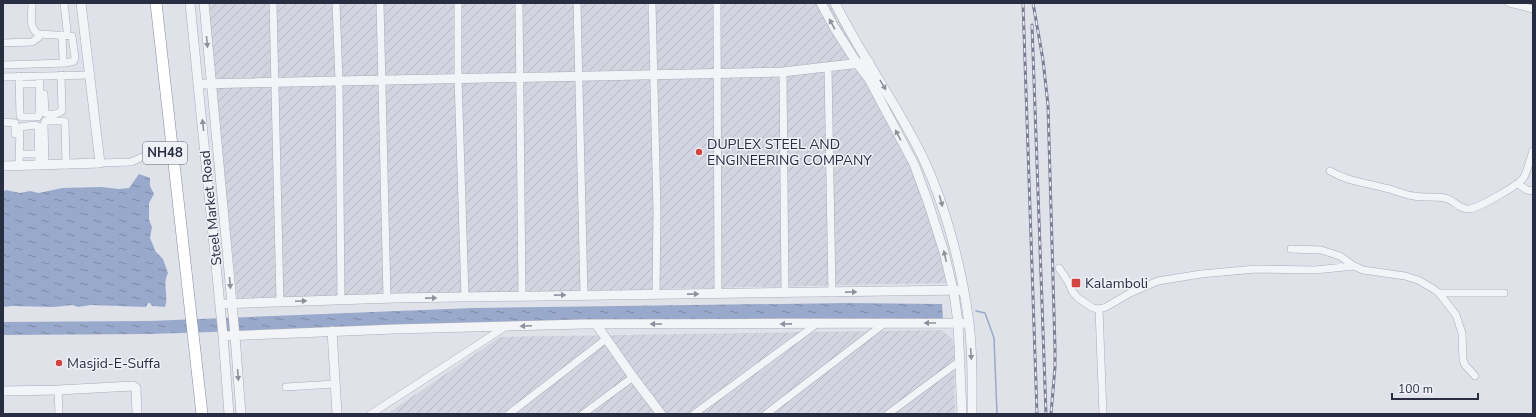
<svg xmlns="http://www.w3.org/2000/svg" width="1536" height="417" font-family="'Nunito Sans',sans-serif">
<defs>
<pattern id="industrial-furrows" width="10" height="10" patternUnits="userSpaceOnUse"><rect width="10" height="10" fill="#d2d4df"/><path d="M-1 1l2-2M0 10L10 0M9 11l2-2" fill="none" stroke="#b4b6c1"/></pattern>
<pattern id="water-ripples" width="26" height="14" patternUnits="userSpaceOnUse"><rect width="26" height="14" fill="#99a9cb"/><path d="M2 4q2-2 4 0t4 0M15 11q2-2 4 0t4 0" fill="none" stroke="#7d8aa6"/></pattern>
</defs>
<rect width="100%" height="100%" fill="#e0e2ea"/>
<path fill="url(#industrial-furrows)" d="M206,3H832L892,120L932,217L947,283L237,298Z
M942,330L952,339L954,343L955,414H387L500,337Z"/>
<path fill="url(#water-ripples)" d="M139,174L150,178V186L154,194L149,203V220L152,227L150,238L156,252L163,259L168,273C162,284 169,296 165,307L152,306L150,303H148L146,307L91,305L78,307L73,305L54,307L12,306L3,307V192L6,190L20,193L30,191L39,193L62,188L101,187L119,189L129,188Z
M848,303L942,304L943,320L794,318L475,323L150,334L3,335V322L149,321L473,308Z"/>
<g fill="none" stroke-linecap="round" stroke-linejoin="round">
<path stroke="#99a9cb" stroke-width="1.5" d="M976,311L985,313L994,338L997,414"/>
<g stroke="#a9acb8" stroke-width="8">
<path id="minor" d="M64,3L67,30
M273,3L280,302
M336,3L339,81L341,300
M380,3L387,298
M458,3V78L465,297
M519,3L522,296
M577,3L584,295
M652,3L657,211L656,294
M717,3L718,294
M1509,3L1533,9
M62,35L63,58
M3,43L32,42L39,37V34
M3,65L66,63L74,61L75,58L72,36L39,34C28,29 32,13 32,3
M828,68L832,293
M783,72L785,293
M19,76L20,116L22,117H38L39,115L40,76
M3,77L90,75
M19,84H40
M44,94L45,113C51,116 57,114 62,111L61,75
M3,122L15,123V134
M19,154H39
M100,163L131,162L154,152H165
M45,165L44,124L45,121H63L65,122L66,165
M19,166L20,127L35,125L38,126L39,166
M1330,171C1349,182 1364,182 1385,188C1395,190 1404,195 1414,196C1424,198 1435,196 1445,198C1454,200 1460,210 1469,209C1479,208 1519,185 1524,177C1528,169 1530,159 1533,151
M1518,184L1527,190L1533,191
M1291,249L1321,250L1340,256L1354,266L1363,270L1405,276L1418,280L1432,288L1439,293L1456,315L1462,333L1463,360L1465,365L1475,376
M1059,268L1069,283L1072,291L1078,298L1093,308L1099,309L1106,307L1130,293L1158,281L1201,274L1256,269L1315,270L1354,266
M1439,293H1504
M1099,309L1103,414
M286,387L335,384
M58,390L59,414
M371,414L505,327
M509,414L606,339
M583,414L633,377
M694,414L818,323
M766,414L885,323
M888,414L961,360"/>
</g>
<g stroke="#a9acb8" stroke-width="10">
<path id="tertiary" d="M190,3L223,336L229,414
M204,3L235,336L241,414
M821,3L834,27L857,63L869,79L914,164L928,202L944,252L954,294L958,323L962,414
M835,3C861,56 897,104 923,158C946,206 962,270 969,323C973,353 972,384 972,414
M198,84L783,72L869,62
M3,166L100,163L81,3
M220,304L394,298L963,290
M596,324L633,377L661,414
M332,331L337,414
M223,336L395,329L584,324L969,323
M3,391L58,390L133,386L136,388L137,414"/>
</g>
<g stroke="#878ca1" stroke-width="12">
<path id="trunk" d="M156,3L202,414"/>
</g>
<use href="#minor" stroke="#f3f4f8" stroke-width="7"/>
<use href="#tertiary" stroke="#f3f4f8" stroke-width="9"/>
<use href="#trunk" stroke="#fff" stroke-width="11"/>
<g stroke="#797e94" stroke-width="3">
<path id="rail" d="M1023,3L1037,414
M1033,3L1043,60L1048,105L1055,348V367L1051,414
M1032,25L1046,414"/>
</g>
<use href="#rail" stroke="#f0f1f7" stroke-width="1.5" stroke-dasharray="4.5" stroke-linecap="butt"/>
</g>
<defs><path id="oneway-solid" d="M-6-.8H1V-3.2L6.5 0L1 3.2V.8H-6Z"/></defs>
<g fill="#8e909d">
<use href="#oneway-solid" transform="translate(832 24) rotate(-119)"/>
<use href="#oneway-solid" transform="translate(207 42) rotate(85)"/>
<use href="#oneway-solid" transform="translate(883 85) rotate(59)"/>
<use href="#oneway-solid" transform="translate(203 125) rotate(-96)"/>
<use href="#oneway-solid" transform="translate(898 135) rotate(-118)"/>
<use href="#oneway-solid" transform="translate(941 201) rotate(74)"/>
<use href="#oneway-solid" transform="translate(945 256) rotate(-103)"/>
<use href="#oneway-solid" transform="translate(230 283) rotate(85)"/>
<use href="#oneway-solid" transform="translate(851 292) rotate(-1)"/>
<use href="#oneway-solid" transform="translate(693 294) rotate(-1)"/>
<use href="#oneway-solid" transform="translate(560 295) rotate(-1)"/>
<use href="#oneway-solid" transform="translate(431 298) rotate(-1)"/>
<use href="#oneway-solid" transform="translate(301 301) rotate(-2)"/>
<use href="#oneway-solid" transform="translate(930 323) rotate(180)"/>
<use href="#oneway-solid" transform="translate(656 324) rotate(-180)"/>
<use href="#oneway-solid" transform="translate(786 324) rotate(179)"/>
<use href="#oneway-solid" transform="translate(526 326) rotate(178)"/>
<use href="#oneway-solid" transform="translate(971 354) rotate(86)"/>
<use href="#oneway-solid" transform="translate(238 375) rotate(86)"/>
</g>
<g fill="#d4433f" stroke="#f0f1f7" stroke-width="1.5">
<circle cx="699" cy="152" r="4"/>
<rect x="1071" y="278" width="10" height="10" rx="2"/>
<circle cx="59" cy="363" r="4"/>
</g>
<g text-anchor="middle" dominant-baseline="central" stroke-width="3" stroke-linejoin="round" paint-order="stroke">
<rect fill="#f0f1f7" stroke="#646878" stroke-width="1" x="143" y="142" width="44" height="22" rx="3"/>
<g font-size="13" font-weight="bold" fill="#282d42">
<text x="165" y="153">NH48</text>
</g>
<g font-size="14" fill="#282d42" stroke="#f0f1f7" text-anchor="start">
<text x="707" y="144">DUPLEX STEEL AND<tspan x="707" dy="16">ENGINEERING COMPANY</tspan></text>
<text x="1085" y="283">Kalamboli</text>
<text x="67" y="363">Masjid-E-Suffa</text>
</g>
<g font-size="14" fill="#282d42" stroke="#f0f1f7">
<text transform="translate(211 208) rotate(-96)">Steel Market Road</text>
</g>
</g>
<rect width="1536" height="417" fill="none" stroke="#282d42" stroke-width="8"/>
<path d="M1392 393v6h86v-6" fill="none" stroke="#282d42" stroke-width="2"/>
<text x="1398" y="393" font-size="12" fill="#282d42" stroke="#f0f1f7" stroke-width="3" paint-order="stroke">100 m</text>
</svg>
